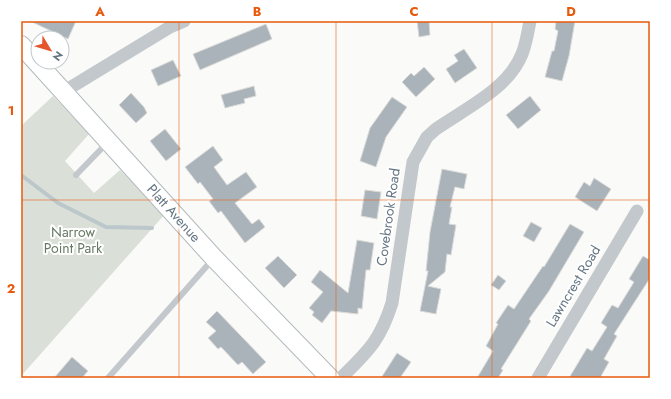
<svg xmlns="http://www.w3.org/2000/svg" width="671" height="399" font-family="Jost,sans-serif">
<rect width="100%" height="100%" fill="#fafaf8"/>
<path fill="#dadfd7" d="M53,96L89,134L65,161L94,193L120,170L165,214L21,376V126Z"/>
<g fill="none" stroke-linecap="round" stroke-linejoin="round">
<path stroke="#bbc7cb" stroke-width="4" d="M21,175L58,203L106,227L152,228"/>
</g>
<path fill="#aab3b9" stroke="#dcdcda" d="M30,21H76L68,39Z
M417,21H429L430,35L419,37Z
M556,21H575L569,56L562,81L545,77L552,51H554L558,31L555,29Z
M266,24L272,39L200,70L193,54Z
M464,49L477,68L455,83L446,69L458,61L454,55Z
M173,60L181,76L158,86L151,70Z
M424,67L435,79L416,97L402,82L411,73L414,76Z
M254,86L256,96L244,99L245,103L225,108L221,95Z
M131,93L144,107L147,113L136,123L119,105Z
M530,96L541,110L518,129L506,115Z
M392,97L407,107L386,137L376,167L360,161L370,128Z
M165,129L181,149L166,161L150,141Z
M213,146L223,160L214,167L227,185L246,172L257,187L235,203L252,224L259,219L265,227L245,243L221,211L218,213L209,201L213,199L200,182L198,184L185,167Z
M442,169L467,174L464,189L455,187L450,207H452L449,224L456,225L451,255L447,254L445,272L428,286L441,289L436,314L420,311L428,271H426L430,232Z
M594,178L611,189L597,211L575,197L584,182L590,186Z
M365,190L381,192L377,219L361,216Z
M531,222L542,228L534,242L523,236Z
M570,224L584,232L549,291L529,319L531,321L501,369L503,370L498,378H477L493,351L486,346L498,324L496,323L508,305L514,309L543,266L544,267Z
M357,240L374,243L370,270H366L362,309L358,308V314L331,311L322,323L312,315L314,312L309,308L323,292L311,282L320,270L348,293Z
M278,256L297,275L284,288L265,268Z
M643,256L650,260V278L614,334L617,336L604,359L609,362L600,378H569L587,348L592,351L607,327L601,323L612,305L618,308L634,282L629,279Z
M498,275L506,281L499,290L491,285Z
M217,311L266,362L253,374L242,362L238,365L221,347L218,349L208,338L216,331L206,322Z
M397,353L411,362L400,378H381Z
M72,357L88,371L82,378H54Z"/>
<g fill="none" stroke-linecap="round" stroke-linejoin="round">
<g stroke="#b3babf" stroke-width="20">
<path id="secondary" d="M21,45L214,258L330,378"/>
</g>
<path stroke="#c3c8cc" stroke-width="6" d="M76,175L107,143
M108,378L213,259"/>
<path stroke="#c3c8cc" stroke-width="13" d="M63,92L170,27L184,21
M341,378C368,351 380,341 392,303L413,162L427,137L436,129C466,108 508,89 522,54C526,44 528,32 530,21
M538,378L637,211"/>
<use href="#secondary" stroke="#fff" stroke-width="18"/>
</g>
<path fill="none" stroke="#e8590c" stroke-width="1" stroke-opacity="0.55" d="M179,21V378M336,21V378M492,21V378M21,200H650"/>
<g text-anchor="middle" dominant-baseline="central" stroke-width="4" stroke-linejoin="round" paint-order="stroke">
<g font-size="14" fill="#657683" stroke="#fff">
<text transform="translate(174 213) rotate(48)">Platt Avenue</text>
<text transform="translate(388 217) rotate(-82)">Covebrook Road</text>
<text transform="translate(573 286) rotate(-59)">Lawncrest Road</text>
</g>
<g font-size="14" fill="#687a64" stroke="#fff">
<text x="73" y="232">Narrow<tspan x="73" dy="16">Point Park</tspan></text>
</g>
</g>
<rect width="671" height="399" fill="none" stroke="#ffffff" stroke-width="44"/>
<g transform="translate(50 50) rotate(128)"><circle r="19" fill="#ffffff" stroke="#c1c8cd"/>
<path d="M0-3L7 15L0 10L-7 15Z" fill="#e4572e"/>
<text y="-6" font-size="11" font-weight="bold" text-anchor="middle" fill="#657683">N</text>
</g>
<rect x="22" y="22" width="627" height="355" fill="none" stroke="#e8590c" stroke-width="1.5"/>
<g font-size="13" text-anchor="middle" font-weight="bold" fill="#e8590c">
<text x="100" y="16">A</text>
<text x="257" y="16">B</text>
<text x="414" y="16">C</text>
<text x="571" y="16">D</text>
<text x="11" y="115">1</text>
<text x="11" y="293">2</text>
</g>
</svg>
